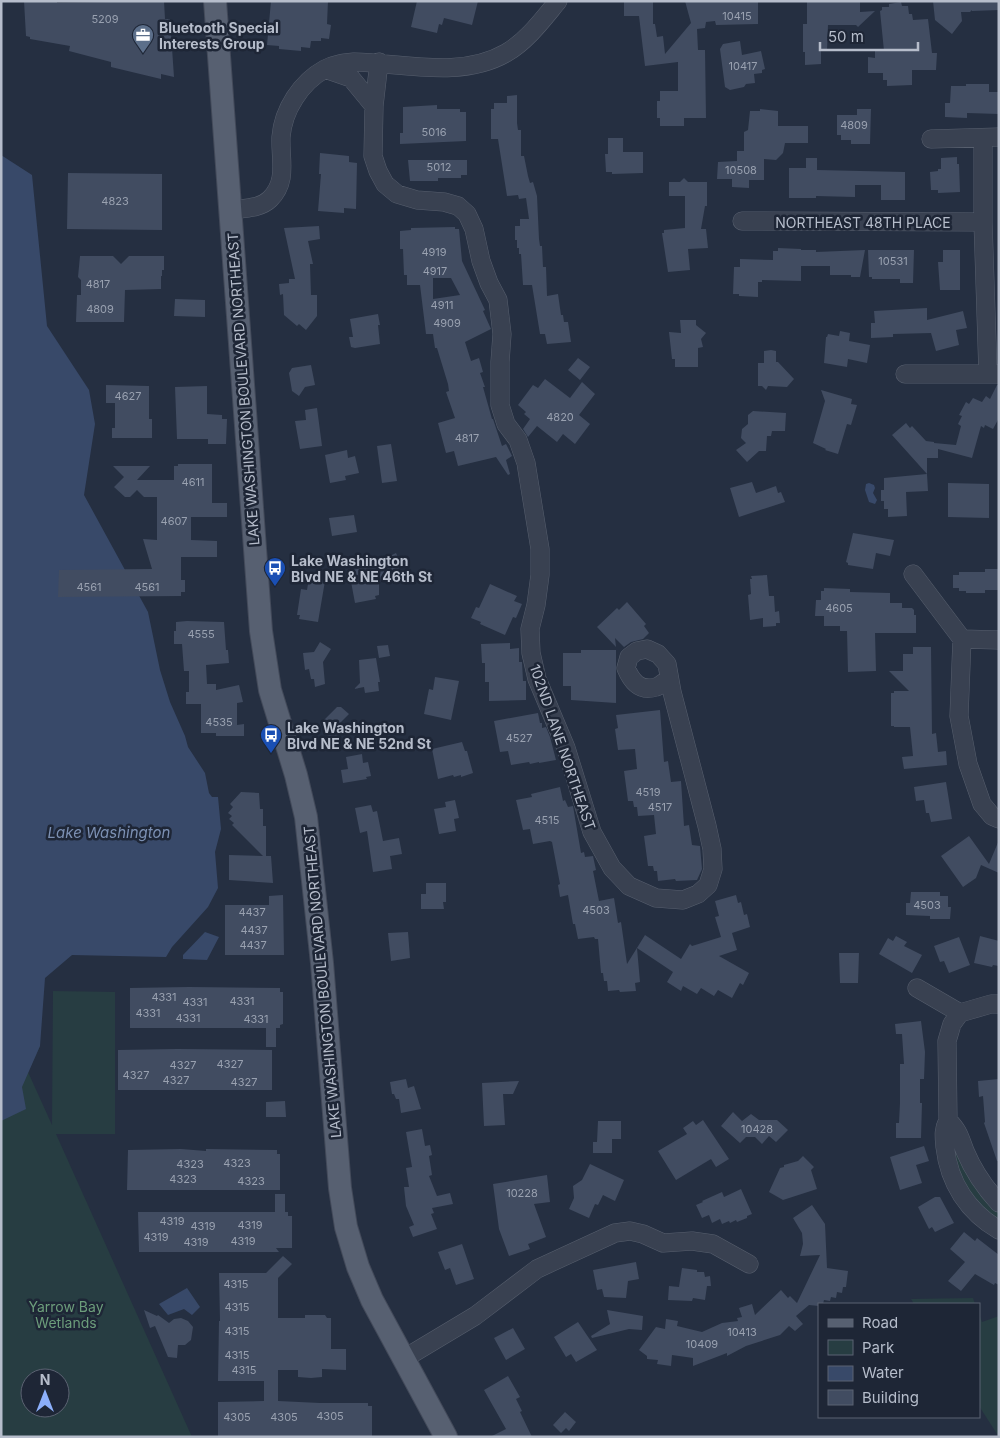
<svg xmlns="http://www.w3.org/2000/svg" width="1000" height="1438" font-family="Inter,sans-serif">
<rect width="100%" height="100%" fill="#252f41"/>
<path fill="#273d42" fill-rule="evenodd" d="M53,991L115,992V1134H56L192,1437H1V1010L40,1046L28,1072L52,1125ZM30,1378H60V1408H30Z
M951,1132L999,1211V1225L960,1182Z
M973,1298L975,1304H914L911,1299Z
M979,1314L982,1322L999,1316V1437L979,1406Z"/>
<path fill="#384969" d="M1,155L32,175L47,326L89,390L95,424L84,495L148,612L160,670L170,702L185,736L188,747L205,773L209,793L212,797H218L221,829L215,852L218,888L208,907L172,947L166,957L72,955L45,978L40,1046L22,1087L26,1109L1,1121Z
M869,483L874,485L875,488L873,493L877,500L875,504L869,502L865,490L866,484Z
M205,932L219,937L207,960L183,959V955Z
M187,1288L200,1307L192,1315L184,1309L168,1315L159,1304Z"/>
<path fill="#414c61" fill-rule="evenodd" d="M24,1H57V3L164,1L165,19H170L174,77L161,74V79L111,67V62L69,51L70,46L30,39V37L26,36Z
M271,1H328L327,24L331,25L329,39L321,38V41H311L310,48L301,47V51L279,49V46L267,45Z
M417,1H478L472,25L444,18L442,25L439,24L437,33L411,27Z
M624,1H653V24H655L657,37L663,36L665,54L691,23L685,1H758V24L716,25L715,21L706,22L705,28L697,29L698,50H705L706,118H684V126H660V118H657V101H660V91H678V62L645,66L639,16H624Z
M807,1H860V12L875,11L858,27L856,25H828L827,51H821V64L805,65V52H803V24H807Z
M933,1H999V10L972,11V10L970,12H961L962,21L952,34L935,20Z
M901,2L902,6H908L909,14H912L913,20L928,19L932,53H937L936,70H912V85L887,86V80H883V73H868V57L875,58V51H884L880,11L882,10V7H889V4Z
M740,41L742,55L761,51L765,69L762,70V73L754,74L755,83L746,84L744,87L730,90L725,87L720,49L723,44Z
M966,84H989V92H999V114L967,113V118L945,117V103H950L951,86H966Z
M517,95V123L518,130H521V156H524L528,176L530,183L533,182L537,196L539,239L540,246H542L543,267H546L547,296L558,294L561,315H563L564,322H568L571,342L547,344L545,334H540L532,285H523L521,254H519V248H517V240H515V226H520V219H529L526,198L519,199L518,195L507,196L498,139H491V109H494V103H507V96Z
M437,105V109H460V112H466V141L400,144V133H403V107Z
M760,109L778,111V126H808V143H785L783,153L776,160L764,159V180H749V188L732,187V179H717L718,162L737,161V151H744V132L748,130L750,111H760Z
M857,109H871L870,144H851V140H841V135H837V115H857Z
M608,138H623V152H643V173L612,174V172H606L605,154H608Z
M320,153L349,156V162L357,163L356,209L344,208V213L318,211L321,174H319Z
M957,157V164H959L960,192L938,193V190H931L930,172L938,171V169H941V158Z
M806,158H817V170L905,172V200H881V185H855V197L816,196V198H789V168H806Z
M408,160H467V175H461V178H438V181H410Z
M68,173L162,174V230L67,229Z
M684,178L688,182H707V206H705L701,229H706L708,248L688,249L690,270L668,272L662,233H664V230L685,228V196H669V182H680Z
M319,226L320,239L308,241L313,264H310L311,295H317V316L306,330L299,324L297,326L284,315L283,294L280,295L279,284L289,283V279H295L284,228Z
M455,227V229H459L462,261L485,310L483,311L491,329L465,342L471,361L479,358L483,372L480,373L485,387H483L492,419H493L502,446L506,444L512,456L506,460L510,474L508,475L496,457L458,466L454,451L446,453L438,423L455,418L446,392L449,391L448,384L437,348H435L433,334H426L420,285H407V275H404L403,249H400V231L411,230V228ZM433,278H451L460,295L433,299Z
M778,248L801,249V250H816V252L865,250L860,277H851V275H830V266H801V281L762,280V282H758V297L739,296V294H733L734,267H740V259L773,260V251H778Z
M868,250H914L913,283H900V279H872V277H869Z
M943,250H960V290H940L938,262H943Z
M80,256H113L121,264L129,256H164V270H162V276H161V289L125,290L124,322H76L77,295H81V280L78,277Z
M175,299L205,300V317L174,316Z
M927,308V320L963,311L967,328L956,330L959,345L936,351L931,333L893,334V337L871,338V323H875L874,311Z
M378,314L380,325H378L380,344L355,348L351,347L349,337H353L350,319Z
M680,320H696V325L706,333L701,339L703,347L698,348V367H675V359H672L669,332L681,333Z
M840,331L850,333L849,341L870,345L867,363L848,359L847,367L824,363L826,337H827L828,334L839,336Z
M771,350L776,351V362H778L794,379L787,387L768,386L766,390L762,386H758V363H764V351Z
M578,358L590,367L580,380L568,370Z
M311,365L315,385L305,387L299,396L292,391L289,373L292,368Z
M545,379L570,398L582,382L595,394L579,415L590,424L575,444L563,434L557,442L537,426L528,437L523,429L530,419L524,414L526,412L518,405L533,385L538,388Z
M106,385L149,386V419H152V438H112V428H115V403H106Z
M997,385H999V418L993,429L985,425L984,428L981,426L972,458L938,449V458H927V474L892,435L906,423L910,428L912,426L926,441L934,442V443L956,445L961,426L958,424L962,416L959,415L966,402L969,404L973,398L982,402L986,396L990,399Z
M207,386V414L222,415V419H227L226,444H208V439H177L175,387Z
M821,390L852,399L851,404L857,405L851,425L847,424L838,454L825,450L826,449L813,443L825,401Z
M317,408L322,446L300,449L295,421L306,420L305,410Z
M753,411L786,413L785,431H772L771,436H767L766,451H759L747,462L736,450L746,443L741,438L742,429L748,424V415Z
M391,444L397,481L382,483L377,446Z
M347,450L348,458L355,456L359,473L345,476L346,480L330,483L325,455Z
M178,464H212V503H227V517H191V540L217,541V557H181V580H185V592H181V596L58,597L59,570L152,569L143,539L157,540V497H144L137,490L130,497H125L114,487L124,477L113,466H150L137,480H174V466H178Z
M927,474L928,491L906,492L907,516L888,517V509H884V501H881V490H884V478Z
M752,482L756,493L776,486L778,493L781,492L785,502L739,517L730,488Z
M948,483L989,484V518L948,517Z
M354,515L357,532L332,536L329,518Z
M853,533L894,540L890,556L876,553L873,569L848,565V563L846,562Z
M396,553L402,567L390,572L379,583V595L375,596L376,599L355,603L349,571L381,563L380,561Z
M985,569H998L999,590H985V593H966V591H959V588H953V575H959V572H985Z
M767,575L769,596H774L775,612L779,611L780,623H776V626L763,627V618L750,620L748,595L751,594L750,579H752L751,576Z
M309,578L325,581L318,622L299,619L300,615H297L301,589L307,590Z
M490,584L517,596L514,601L522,604L516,618L513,617L505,635L480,624L481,622L471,618L476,607L479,608Z
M824,588L850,589V592L890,593V603H902V608H912L914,610V615H916V633H875L876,671L848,672L847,631H840V626H824V616H815L816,600H821V591H824Z
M627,602L646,624L644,626L649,633L643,639L631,642L624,647L615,638L616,647L597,627L617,608L619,610Z
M187,621L224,622L226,650H228L229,663L206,665L207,684H216V690L239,685L243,702L237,703V725L244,724V736H216V733H201V704H186V692H189V671H184L182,644H174V631H176V622Z
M320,642L331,649L323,662L325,684L315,687L314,679H311L309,669L305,670L303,653L314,652Z
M510,643V649L519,648V662H522L523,681H526V700L489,701V682H485V663H482L481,644Z
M388,645L390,656L379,658L377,646Z
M913,647H931L932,734L936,733L938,752L946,751L947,765L904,769L902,757L913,756L910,727H894V726H891V693H894V691H909L889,671H903V654H913Z
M581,650H616V703L571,700V686H563V653H581Z
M376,658L380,682H378L379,691L365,693L364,687L354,689L360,683L359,660Z
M435,677L459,681L451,720L424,714L429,689L433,690Z
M337,707H341L349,714L337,726L339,735L328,738L324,720Z
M660,710L664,762L668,761L671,782L681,781L684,826L689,825L692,845L700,846L702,869L697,880L676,881L675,879L658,881L657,871H654L653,866H648L644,836L656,834L654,815L638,816L637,807H634L633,801H628L624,771L637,769L635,749L618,750L615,729L618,728L616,715Z
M538,713L540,723H542V728L546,727L550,737L556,760L539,763V762L530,764L529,762L511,765L508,751L500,752L494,721Z
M462,742L465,751H467L473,773L461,777V775L454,777L453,775L438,779L432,749Z
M362,754L363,763L368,762L371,776L366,777L367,779L343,783L341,770L348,769L346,757Z
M946,782L952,819L931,822L929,813H926L924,800L916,801L914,787Z
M560,787L563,801L565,800L568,807L573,806L581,853L584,852L585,857L593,856L596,870L593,871L599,901L614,898L618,923L621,922L627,964L645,935L681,959L690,944L692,946L721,937L715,917L719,916L715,901L736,895L738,903L741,902L744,915L747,914L750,927L732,933L737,950L719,956L749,973L743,985L740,983L732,998L718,990L714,996L701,988L697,994L683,986L681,991L667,982L673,972L637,948L640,982L635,983L636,991L620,992L619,990L608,991L607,981H604L603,973H601L598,939H595L594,937L578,939L575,924H573L568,895L560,897L558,885L560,884L552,842L550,841L533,844L530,829L523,830L516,800L532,797L531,794Z
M241,792L259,793L260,809H263V826H266V856H271L273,883L229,880V855L263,856L232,825L234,823L229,819L232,816L228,813L233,807L230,804Z
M455,800L459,818L454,819L456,831L439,834L434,809L446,807L445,802Z
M371,805L373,812L377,811L383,841L399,838L402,854L390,856L392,869L373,872L367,831L360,833L355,808Z
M969,836L989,864L999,840V873L981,865L976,878L963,887L941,856Z
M426,883H446V902H443L444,909H421V894H426Z
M911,892H940V896H948V907H951L950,919H930V916L906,915V903H910Z
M283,895L284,955H225V905H269V896Z
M408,932L410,958L391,961L388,933Z
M896,936L907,942L904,946L922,955L912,973L879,954L888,938L893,941Z
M980,936L999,941V966L993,965L992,967L974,963Z
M959,937L970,965L949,973L944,961L940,962L934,946Z
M839,953H859L858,983H840Z
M189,987L280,988V992H283V1024L280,1025V1028H276V1047H266V1028H130V988Z
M921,1021L925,1052L924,1079H920V1103H922L921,1138H896V1123H899L900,1103V1064H904L902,1034H896L895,1024Z
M177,1049L272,1050V1090H118V1050Z
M406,1079L408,1088L414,1086L421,1109L401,1113L399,1099H396L394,1094H392L390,1082Z
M999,1079V1161H997L984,1123L985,1122L983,1096L979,1097L978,1081Z
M519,1081L513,1094H503L505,1125L484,1126L482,1083Z
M285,1101L286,1117H266V1102Z
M733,1112L742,1121L751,1114L759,1120H777L788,1130L776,1142L769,1136L762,1144L755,1137H746L740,1143L721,1126Z
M703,1120L729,1159L716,1167L711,1159L676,1180L658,1151L687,1134L683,1128L693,1121L696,1125Z
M598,1121H621V1139H612V1153H593V1142H597Z
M422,1129L425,1146L430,1145L432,1155L429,1156L432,1175L429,1176L437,1196L450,1193L453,1204L432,1208L434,1213L431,1214L437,1229L413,1237L409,1227L414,1225L406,1206L404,1187H409L406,1168L412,1167L406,1132Z
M924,1146L929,1161L916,1165L922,1183L900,1190L890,1157Z
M181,1149L206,1151V1149L277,1150V1154H280V1190H127L128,1150Z
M803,1156L814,1167L811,1170L817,1189L783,1200L769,1192L780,1168L784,1167V1165L798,1161Z
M590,1164L624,1180L615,1201L603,1195L598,1205L595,1204L589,1218L569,1209L574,1198L573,1186L582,1180Z
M547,1175L550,1202L534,1204L546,1237L528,1244L530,1249L509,1256L499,1229L493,1184Z
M741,1189L752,1214L747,1216V1218L737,1222L736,1220L730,1223L729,1221L722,1224L720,1219L712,1223L709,1215L702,1218L696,1205L703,1202L702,1201L722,1192L724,1197Z
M275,1194H285V1212H288V1216H292V1248H276L279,1252H139L138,1212H275Z
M935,1197H940L954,1223L935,1232L932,1227L929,1229L918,1207Z
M812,1205L825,1224L827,1268L848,1271L846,1287H843L842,1293L837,1292L836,1298L831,1297L830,1301L824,1300L823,1304H819V1306L809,1305L796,1316L803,1324L795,1331L789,1326L780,1335L746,1346L727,1356V1353L693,1366V1358L672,1355L671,1366L657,1364L658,1360L647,1359V1356L639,1350L656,1327L665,1329L666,1319L678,1321L677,1326L702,1332L722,1323L738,1321L737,1318L742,1317L739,1308L752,1304L755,1315L781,1290L788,1298L790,1296L797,1303L820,1255L800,1256L803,1244L802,1233L793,1218Z
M964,1232L975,1241L977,1238L999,1255V1285L995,1283L994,1285L975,1274L961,1291L948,1281L965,1262L950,1249Z
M462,1244L474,1279L456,1285L450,1268L445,1270L438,1252Z
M283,1256L292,1264L278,1278V1318H305V1315H325L327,1318H331V1349H346V1370L322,1369V1377L311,1378L298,1377V1370H278V1401L320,1403H368V1406H372V1437H218V1402L264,1401V1381H218L219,1321H220L219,1273H266Z
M636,1262L639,1279L628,1281L626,1298L604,1297L602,1289L597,1290L593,1270Z
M682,1268L697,1270V1272H704L705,1277L710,1276L711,1286H707L705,1300L693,1298L692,1301L668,1300L669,1286L679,1287Z
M144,1310L157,1316L158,1315L169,1323L174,1319L181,1318L188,1321L193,1327L191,1340L185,1345H178L177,1358L168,1357L155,1326L150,1328Z
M607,1310L643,1316L642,1330L629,1329L592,1338L591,1336L610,1324Z
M578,1322L597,1350L576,1362L571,1354L566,1357L554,1337Z
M513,1328L525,1349L506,1360L494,1338Z
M508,1376L520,1397L516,1399L522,1411L520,1412L532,1437H490L506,1429L484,1390Z
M565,1412L576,1422L569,1431L566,1428L561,1433L553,1425Z"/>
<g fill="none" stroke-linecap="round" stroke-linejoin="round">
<g stroke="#575f6e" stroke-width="19">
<path id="minor" d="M379,62L374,106L373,156L378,171L385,184L397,194L417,200L444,202L458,206L467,214L474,229L481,261L489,283L498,300L502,334L500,362V405L506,424L518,440L526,463L540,549V575L536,605L530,629L531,653L537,679L566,748L592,832L612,868L629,886L656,898L683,900L698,894L708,885L713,869L712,849L707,826L672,692L667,664L658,654L647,649L637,651L629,657L626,668C631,680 639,692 656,687C660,686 665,681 669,679
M325,69L351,78L374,106
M983,138V222L988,374
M931,139L999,137
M230,210C243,208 260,209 270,199C288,181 280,160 281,137C283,110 301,82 325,69C334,64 344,63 354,62C403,63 461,79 506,53C527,41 543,19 558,1
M742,221L983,222
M905,374H999
M913,574L962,639L959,716L968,764L982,804L992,816L999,819
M962,639L999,640
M917,988L960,1013
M960,1013L952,1024L947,1041L948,1120C943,1130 944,1136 945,1147C949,1183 968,1212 999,1230
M960,1013L991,1004H999
M948,1120C960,1133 959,1136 965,1151C973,1170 985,1188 999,1203
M405,1358L475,1316L537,1269L615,1233L630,1231L643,1234L663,1243L692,1241L713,1244L749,1264"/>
</g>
<g stroke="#434a5a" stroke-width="24">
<path id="major" d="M215,1L261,631L270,690L296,775L306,817L322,963L340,1188L346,1227L358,1267L372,1300L446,1437"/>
</g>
<use href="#minor" stroke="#394151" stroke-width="18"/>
<use href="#major" stroke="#576071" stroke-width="22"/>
</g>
<defs>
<g id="office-pin" transform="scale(1.125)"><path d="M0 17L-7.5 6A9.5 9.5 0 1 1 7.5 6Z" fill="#5c6f8a" stroke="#1e2636"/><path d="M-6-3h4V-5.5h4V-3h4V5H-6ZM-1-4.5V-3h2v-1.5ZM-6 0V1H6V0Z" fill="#fff"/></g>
<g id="bus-pin" transform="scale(1.125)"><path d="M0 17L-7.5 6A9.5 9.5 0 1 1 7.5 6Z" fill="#1a4fb4" stroke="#1e2636"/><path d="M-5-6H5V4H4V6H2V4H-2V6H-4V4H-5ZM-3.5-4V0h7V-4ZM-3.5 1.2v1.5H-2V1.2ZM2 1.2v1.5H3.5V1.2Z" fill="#fff"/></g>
</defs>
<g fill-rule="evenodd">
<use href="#office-pin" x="143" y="35"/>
<use href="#bus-pin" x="275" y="568"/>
<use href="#bus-pin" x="271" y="735"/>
</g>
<g text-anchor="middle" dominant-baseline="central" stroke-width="5" stroke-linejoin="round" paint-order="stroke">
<g font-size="11" fill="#99a1b0">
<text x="737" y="16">10415</text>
<text x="105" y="19">5209</text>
<text x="743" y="66">10417</text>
<text x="854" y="125">4809</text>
<text x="434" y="132">5016</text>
<text x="439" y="167">5012</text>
<text x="741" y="170">10508</text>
<text x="115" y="201">4823</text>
<text x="434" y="252">4919</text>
<text x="893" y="261">10531</text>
<text x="435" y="271">4917</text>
<text x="98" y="284">4817</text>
<text x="442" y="305">4911</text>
<text x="100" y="309">4809</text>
<text x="447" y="323">4909</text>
<text x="128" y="396">4627</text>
<text x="560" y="417">4820</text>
<text x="467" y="438">4817</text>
<text x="193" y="482">4611</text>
<text x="174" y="521">4607</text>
<text x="89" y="587">4561</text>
<text x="147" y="587">4561</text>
<text x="839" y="608">4605</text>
<text x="201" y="634">4555</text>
<text x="219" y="722">4535</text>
<text x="519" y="738">4527</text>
<text x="648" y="792">4519</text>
<text x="660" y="807">4517</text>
<text x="547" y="820">4515</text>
<text x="927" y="905">4503</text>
<text x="596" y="910">4503</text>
<text x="252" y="912">4437</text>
<text x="254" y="930">4437</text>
<text x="253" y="945">4437</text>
<text x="164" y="997">4331</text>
<text x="242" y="1001">4331</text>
<text x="195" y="1002">4331</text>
<text x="148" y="1013">4331</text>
<text x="188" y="1018">4331</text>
<text x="256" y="1019">4331</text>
<text x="230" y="1064">4327</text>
<text x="183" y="1065">4327</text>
<text x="136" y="1075">4327</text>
<text x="176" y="1080">4327</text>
<text x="244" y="1082">4327</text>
<text x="757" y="1129">10428</text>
<text x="237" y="1163">4323</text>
<text x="190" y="1164">4323</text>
<text x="183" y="1179">4323</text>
<text x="251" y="1181">4323</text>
<text x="522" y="1193">10228</text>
<text x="172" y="1221">4319</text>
<text x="250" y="1225">4319</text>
<text x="203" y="1226">4319</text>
<text x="156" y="1237">4319</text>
<text x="243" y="1241">4319</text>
<text x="196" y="1242">4319</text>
<text x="236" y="1284">4315</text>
<text x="237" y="1307">4315</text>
<text x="237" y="1331">4315</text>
<text x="742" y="1332">10413</text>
<text x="702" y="1344">10409</text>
<text x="237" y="1355">4315</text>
<text x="244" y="1370">4315</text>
<text x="330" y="1416">4305</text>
<text x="237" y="1417">4305</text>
<text x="284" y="1417">4305</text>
</g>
<g font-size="14" font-weight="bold" fill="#b6bdcb" stroke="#1e2636" text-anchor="start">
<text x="159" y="27">Bluetooth Special<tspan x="159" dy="16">Interests Group</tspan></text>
<text x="291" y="560">Lake Washington<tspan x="291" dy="16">Blvd NE &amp; NE 46th St</tspan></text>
<text x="287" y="727">Lake Washington<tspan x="287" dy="16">Blvd NE &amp; NE 52nd St</tspan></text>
</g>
<g font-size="14" fill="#b6bdcb" stroke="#1e2636">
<text x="863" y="222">NORTHEAST 48TH PLACE</text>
<text transform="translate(243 389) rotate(-94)">LAKE WASHINGTON BOULEVARD NORTHEAST</text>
<text transform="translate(563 747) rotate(71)">102ND LANE NORTHEAST</text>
<text transform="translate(322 982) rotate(-95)">LAKE WASHINGTON BOULEVARD NORTHEAST</text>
</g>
<g font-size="14" fill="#6c9d7b" stroke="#1e2636">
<text x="66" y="1306">Yarrow Bay<tspan x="66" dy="16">Wetlands</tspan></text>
</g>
<g font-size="15" font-style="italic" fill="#7c90b3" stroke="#1e2636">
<text x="109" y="832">Lake Washington</text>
</g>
</g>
<rect width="1000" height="1438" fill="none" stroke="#b6bdcb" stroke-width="5"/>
<rect x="818" y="1303" width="162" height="115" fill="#1e2636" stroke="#5b6272"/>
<rect x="828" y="1319" width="25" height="8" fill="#576071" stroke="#5b6272"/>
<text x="862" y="1328" font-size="15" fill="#b6bdcb">Road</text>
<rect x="828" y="1340" width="25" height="15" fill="#273d42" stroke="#5b6272"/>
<text x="862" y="1353" font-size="15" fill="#b6bdcb">Park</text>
<rect x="828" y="1366" width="25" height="15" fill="#384969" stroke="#5b6272"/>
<text x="862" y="1378" font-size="15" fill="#b6bdcb">Water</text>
<rect x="828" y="1390" width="25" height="15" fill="#414c61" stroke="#5b6272"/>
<text x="862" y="1403" font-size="15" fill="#b6bdcb">Building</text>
<g transform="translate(45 1393)"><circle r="24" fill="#1e2636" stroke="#5b6272"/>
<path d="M0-4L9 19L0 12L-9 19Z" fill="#8caffa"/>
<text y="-8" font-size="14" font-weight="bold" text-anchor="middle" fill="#b6bdcb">N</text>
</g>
<path d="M820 42v8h98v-8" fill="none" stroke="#b6bdcb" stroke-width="2.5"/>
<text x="828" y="42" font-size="15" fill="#b6bdcb" stroke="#1e2636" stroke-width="4" paint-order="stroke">50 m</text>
</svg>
